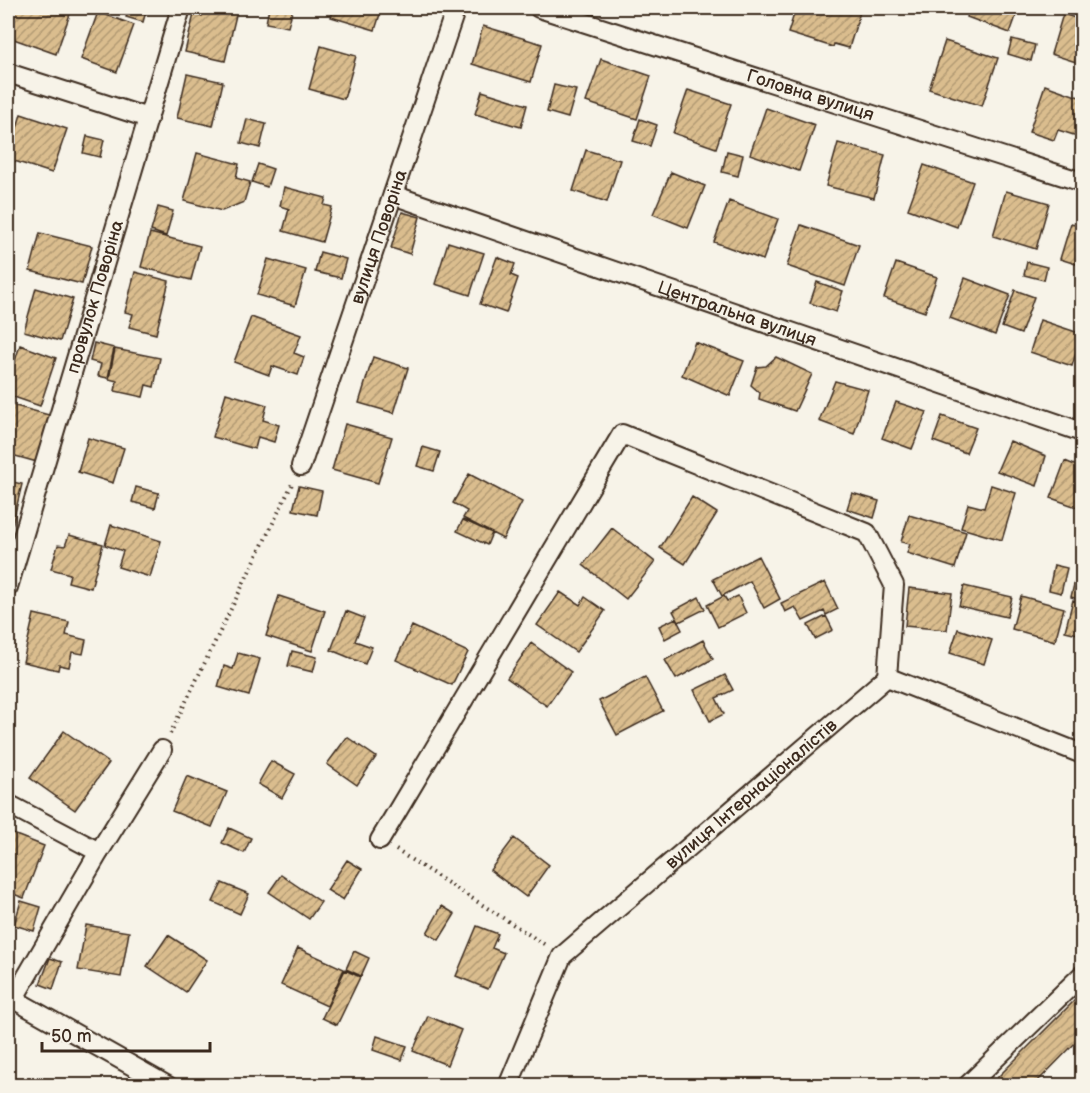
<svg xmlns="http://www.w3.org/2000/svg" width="1090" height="1093" font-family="'Balsamiq Sans',sans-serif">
<defs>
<pattern id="building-hatch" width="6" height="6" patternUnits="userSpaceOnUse" patternTransform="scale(1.5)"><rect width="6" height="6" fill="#dabd8e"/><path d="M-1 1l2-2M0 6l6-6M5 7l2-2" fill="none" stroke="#b29a73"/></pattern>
</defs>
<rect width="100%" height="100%" fill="#f7f3e8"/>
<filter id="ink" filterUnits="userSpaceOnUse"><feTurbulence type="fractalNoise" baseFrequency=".0167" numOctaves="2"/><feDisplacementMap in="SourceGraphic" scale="12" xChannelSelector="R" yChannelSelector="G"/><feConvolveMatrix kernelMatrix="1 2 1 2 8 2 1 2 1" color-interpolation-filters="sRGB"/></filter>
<g filter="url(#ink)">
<path fill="url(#building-hatch)" stroke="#3b2a1e" stroke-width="1.5" d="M16,8H51L70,14L56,54L8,37Z
M129,8H147L143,22L126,17Z
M203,8L237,11L225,61L185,52L194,14L202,16Z
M269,8H293L288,27L266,23Z
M334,8H382L375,30L331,17Z
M687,8H712L711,14Z
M796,8H845L860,12L849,48L834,44L833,47L788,33Z
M970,8H1019L1010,33L967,17Z
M98,12L134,25L117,72L81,59Z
M1063,14L1082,20V64L1051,54Z
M483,26L542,44L531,82L472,64Z
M1012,39L1035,45L1031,61L1008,54Z
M945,41L998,58L982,106L929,89Z
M321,46L356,56L344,99L309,89Z
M601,59L651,76L637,119L586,102Z
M187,74L223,82L213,126L177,118Z
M554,85L576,90L568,118L547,112Z
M1045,85L1082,98V120L1077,136L1058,130L1054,140L1029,132Z
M688,90L731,104L716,148L673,133Z
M482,91L527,105L521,127L475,114Z
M766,108L815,125L799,171L750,154Z
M21,114L67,129L52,173L8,159Z
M247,119L266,124L260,148L241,143Z
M640,119L657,125L650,146L633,141Z
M87,136L104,140L100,157L83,153Z
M838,143L885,155L874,198L826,186Z
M586,150L620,160L607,202L573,191Z
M727,151L743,155L738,176L722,172Z
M197,153L239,164L236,178L250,182L244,202L222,211L184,201Z
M258,164L273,169L267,187L252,182Z
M924,165L973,182L957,227L908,209Z
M671,172L705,186L688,228L653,214Z
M284,187L326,198L324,205L332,207L322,242L283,231L289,209L280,206Z
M1006,191L1049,203L1036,249L993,236Z
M729,201L778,219L763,260L714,242Z
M158,207L173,211L166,236L151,231Z
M402,212L420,217L410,254L391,248Z
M1071,223L1082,226V266L1060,259Z
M801,225L859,245L845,286L787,266Z
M40,233L92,246L82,284L30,271Z
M150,233L200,246L191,280L141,267Z
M448,242L484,253L470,295L435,284Z
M320,252L346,259L341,278L315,272Z
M497,257L515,264L511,275L518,278L506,313L480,304Z
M268,259L306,270L295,306L257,295Z
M1027,262L1047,267L1044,280L1024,275Z
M896,263L937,277L925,312L884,298Z
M135,272L169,281L156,334L129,327L133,314L125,312Z
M965,278L1010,295L995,335L950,318Z
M817,282L843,291L836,312L810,303Z
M36,288L73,299L60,341L24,331Z
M1015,290L1034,297L1021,334L1002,327Z
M251,317L301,335L294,353L304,357L298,375L272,366L269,375L234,362Z
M1040,320L1082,334L1072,366L1030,352Z
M695,342L744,361L730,396L682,375Z
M94,343L114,348L108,378L98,376L101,364L90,361Z
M20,345L56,358L40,406L8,395V383Z
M115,349L160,358L154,387L146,385L143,397L115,391L117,381L109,379Z
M373,357L408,368L394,413L359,403Z
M776,357L812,374L795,411L759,399L760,393L751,385L757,367L766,366Z
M835,381L868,390L854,434L819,421Z
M226,393L267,405L263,420L279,425L274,442L258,437L255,449L213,437Z
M896,402L927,412L912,449L882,438Z
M8,404L49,415L37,462L8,454Z
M942,416L976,428L966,453L933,441Z
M345,424L392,437L378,483L332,470Z
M88,438L124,448L113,483L78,472Z
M1010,441L1046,456L1037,486L997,471Z
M423,447L440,452L434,471L417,466Z
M1065,461L1082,468V509L1051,498Z
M469,474L522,502L503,539L463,518L467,511L453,503Z
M8,481L22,484L11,530L8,529Z
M991,485L1016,493L1002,540L961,528L968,504L984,508Z
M299,486L322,491L317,515L293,510Z
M136,487L159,493L155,508L132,502Z
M852,493L879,501L874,518L847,509Z
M692,497L717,513L685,564L660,548Z
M909,515L966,532L955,568L907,553L910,544L901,542Z
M463,520L492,533L487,545L457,531Z
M111,525L161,541L150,577L118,567L123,551L105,545Z
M612,528L655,562L626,599L583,565Z
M69,535L103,544L91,588L68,582L70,574L51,569L58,545L65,546Z
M758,556L780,599L764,608L750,581L722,596L713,579Z
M1054,565L1067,568L1061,593L1049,590Z
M1076,576L1082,578L1081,600L1071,597Z
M825,582L838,609L826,615L824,611L803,621L795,607L785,612L781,603Z
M964,586L1012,597L1007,617L959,606Z
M909,588L952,593L947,630L905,626Z
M560,592L580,605L585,597L605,611L576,652L537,625Z
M279,596L325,611L312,651L266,636Z
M724,596L727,601L738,596L746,613L718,627L707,605Z
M1021,596L1064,608L1055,641L1012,629Z
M699,597L705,609L679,622L673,611Z
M1073,600L1082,603V635L1065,631Z
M346,611L364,618L355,641L372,647L365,664L331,650Z
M34,614L69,622L66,635L86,640L83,654L72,652L69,667L59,665L58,670L23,662Z
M826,616L833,630L815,639L808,625Z
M676,618L682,630L665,639L659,626Z
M412,626L468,652L452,685L396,660Z
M958,629L992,640L984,664L950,653Z
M703,640L713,659L676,679L665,660Z
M531,643L571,672L547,706L507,678Z
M292,651L317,657L313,672L288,666Z
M238,653L260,659L249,696L218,687L224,666L233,669Z
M725,675L733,690L716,698L724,714L710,721L694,690Z
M645,677L663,711L617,735L599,701Z
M64,731L109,763L75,810L30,778Z
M347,737L376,757L357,785L327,764Z
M271,761L295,774L282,798L258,784Z
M187,776L227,792L212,827L172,811Z
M229,828L251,838L244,853L222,843Z
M8,832L44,846L24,898L8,892Z
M514,838L549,865L526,897L490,870Z
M347,860L362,869L343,900L327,890Z
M281,875L321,902L309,919L269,892Z
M222,883L249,894L240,914L213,902Z
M21,901L41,907L34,931L14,925Z
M442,906L455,914L439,940L427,933Z
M86,925L129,932L121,977L78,970Z
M477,926L498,934L492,948L504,953L488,989L456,976Z
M168,935L207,960L186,992L147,966Z
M298,948L344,969L327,1006L281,985Z
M354,951L369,958L361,976L346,969Z
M50,958L62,962L53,989L40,984Z
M345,970L360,977L337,1025L322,1018Z
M1082,993V1036L1033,1086H989Z
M428,1016L461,1030L447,1065L413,1051Z
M377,1036L407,1046L402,1060L373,1050Z"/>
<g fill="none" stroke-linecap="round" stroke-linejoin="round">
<g stroke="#3b2a1e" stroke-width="22">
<g id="minor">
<path id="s1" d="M539,8L1082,182"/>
<path d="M8,73L148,118"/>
<path id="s2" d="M393,195L1082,432"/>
<path id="s3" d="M301,466L456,8"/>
<path id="s4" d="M8,587L181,8"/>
<path d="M8,804L99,852L14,998"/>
<path d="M380,840L622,434L867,533L894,585L887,677"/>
<path d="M99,852L162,750"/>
<path d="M8,996L168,1086"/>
<path id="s5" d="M508,1086L562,956L887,677L1082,754"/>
<path d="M967,1086L1082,975"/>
</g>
</g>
<path stroke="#3b2a1e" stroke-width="4" stroke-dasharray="1.5 4.5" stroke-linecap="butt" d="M170,734L293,482
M396,850L547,946"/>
<use href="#minor" stroke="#f7f3e8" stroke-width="18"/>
</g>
</g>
<g text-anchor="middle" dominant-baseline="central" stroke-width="5" stroke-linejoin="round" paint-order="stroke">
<g font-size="18" fill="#3b2a1e" stroke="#f7f3e8">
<text stroke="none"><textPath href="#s1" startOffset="285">Головна вулиця</textPath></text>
<text stroke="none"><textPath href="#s3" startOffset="242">вулиця Поворіна</textPath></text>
<text stroke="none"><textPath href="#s4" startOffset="303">провулок Поворіна</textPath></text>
<text stroke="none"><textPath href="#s2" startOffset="364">Центральна вулиця</textPath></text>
<text stroke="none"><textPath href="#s5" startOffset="390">вулиця Інтернаціоналістів</textPath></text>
</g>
</g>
<rect width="1090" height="1093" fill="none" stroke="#f7f3e8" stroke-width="30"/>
<rect x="15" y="15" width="1060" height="1063" fill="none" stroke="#3b2a1e" stroke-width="2" filter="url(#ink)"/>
<path d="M42 1042v9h168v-9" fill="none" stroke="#3b2a1e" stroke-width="3"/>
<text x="51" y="1042" font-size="18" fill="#3b2a1e" stroke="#f7f3e8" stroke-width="4.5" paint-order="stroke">50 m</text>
</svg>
